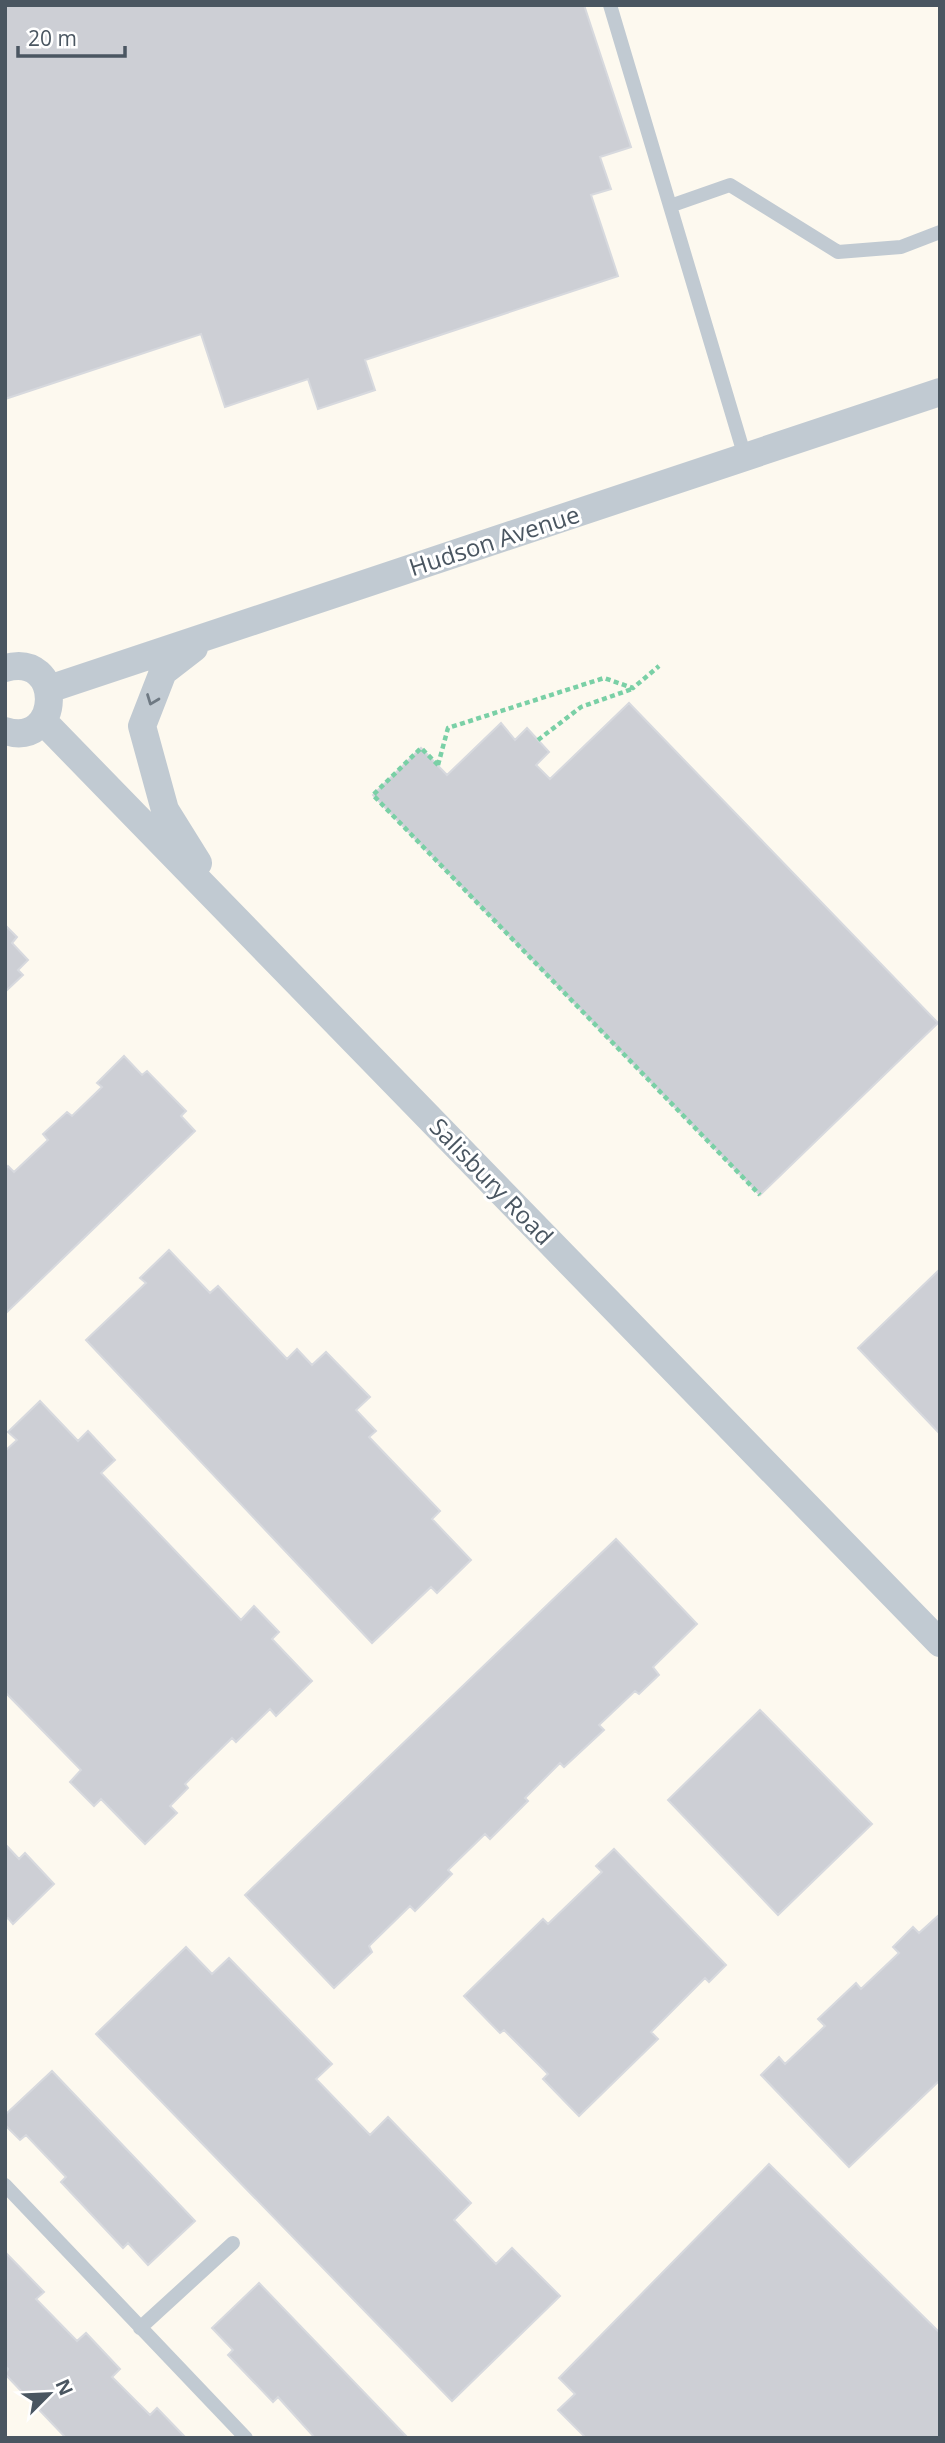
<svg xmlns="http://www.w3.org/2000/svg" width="945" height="2443" font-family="'Open Sans',sans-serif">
<rect width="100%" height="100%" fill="#f5f3f3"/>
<path fill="#fdf9ef" d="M5,5H940V2438H5Z"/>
<path fill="#cdcfd5" stroke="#d7d9de" stroke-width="2" d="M5,5H584L631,147L600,157L611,189L591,195L618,276L365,360L375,390L318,409L308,379L225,407L201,334L5,399Z
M629,703L938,1023L760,1195L373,795L421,748L447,775L501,723L515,740L527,728L549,752L536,765L550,779Z
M5,925L17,937L12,943L28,960L18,970L23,975L5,992Z
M124,1056L142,1075L147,1071L186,1111L181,1116L195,1131L5,1314V1170L8,1166L14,1172L48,1140L43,1134L67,1112L72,1116L102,1087L97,1083Z
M169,1250L210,1293L218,1286L287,1359L297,1349L312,1365L326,1352L370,1397L356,1410L376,1431L369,1437L440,1511L432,1519L471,1560L437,1593L431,1587L372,1643L86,1340L146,1283L140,1278Z
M940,1269V1434L858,1348Z
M40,1401L78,1441L88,1431L115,1460L101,1473L241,1620L254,1606L279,1632L272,1639L312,1681L276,1716L270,1709L236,1742L232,1738L185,1784L188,1788L170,1806L177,1813L145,1844L101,1799L94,1806L70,1782L81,1770L5,1692V1451L17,1440L8,1432Z
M616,1539L697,1624L653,1667L659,1675L639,1694L635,1691L599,1725L604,1730L564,1767L560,1763L525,1798L528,1801L490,1839L485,1834L448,1870L452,1874L415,1911L410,1906L369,1946L372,1952L334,1988L245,1895Z
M760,1710L872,1824L778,1915L668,1800Z
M5,1844L19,1859L25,1853L54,1884L13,1924L8,1918L5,1920Z
M614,1849L726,1965L709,1982L705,1978L651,2032L658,2039L579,2116L543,2079L548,2074L504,2030L500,2033L464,1996L543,1919L548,1924L602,1872L596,1866Z
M940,1914V2080L849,2167L761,2075L779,2057L785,2064L825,2026L818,2019L856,1983L861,1989L899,1953L893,1947L913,1927L919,1933Z
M186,1947L212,1974L229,1958L332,2064L316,2079L370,2135L388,2117L471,2203L454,2220L496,2264L512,2248L560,2296L452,2401L96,2034Z
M52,2071L195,2221L148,2265L128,2243L123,2248L61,2182L66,2177L26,2135L20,2140L5,2125V2115Z
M769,2164L940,2333V2438H586L558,2410L575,2394L559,2378Z
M5,2252L44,2292L36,2299L77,2341L86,2333L120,2369L112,2377L150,2415L157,2408L186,2438H66L5,2374L8,2369L5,2366Z
M259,2283L408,2438H315L278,2397L273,2402L228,2355L233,2350L212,2328Z"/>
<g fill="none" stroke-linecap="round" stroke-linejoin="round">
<path stroke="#7ad0a6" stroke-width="4.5" stroke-dasharray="5 3.5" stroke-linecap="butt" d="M538,740L581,707L632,689
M438,765L421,748L373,795L760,1195
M438,765L448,728L604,678L633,688L659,666"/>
<path stroke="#c1cad2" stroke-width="14" d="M610,5L745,457
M670,206L730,185L838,252L901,247L940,232
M5,2185L246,2438
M140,2328L233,2243"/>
<path stroke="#c1cad2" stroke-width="28" d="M194,648L163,672L142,726L165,810L198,863
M5,668C65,651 62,749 5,731
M49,689L940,392
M43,721L940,1643"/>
</g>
<defs><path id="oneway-chevron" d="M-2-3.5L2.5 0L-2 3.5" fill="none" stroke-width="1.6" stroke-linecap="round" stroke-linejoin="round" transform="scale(1.75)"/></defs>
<use stroke="#6e7983" href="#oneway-chevron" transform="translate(152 700) rotate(111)"/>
<g text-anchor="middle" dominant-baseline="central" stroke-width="6" stroke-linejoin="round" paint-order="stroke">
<g font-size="24" fill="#4a5661" stroke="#fff">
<text transform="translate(494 540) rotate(-18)">Hudson Avenue</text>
<text transform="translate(492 1181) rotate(46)">Salisbury Road</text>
</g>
</g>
<rect width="945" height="2443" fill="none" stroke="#4a5661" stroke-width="14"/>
<g transform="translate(49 2394) rotate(66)" stroke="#ffffff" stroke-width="5" paint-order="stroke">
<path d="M0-5L12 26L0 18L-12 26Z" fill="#4a5661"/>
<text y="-10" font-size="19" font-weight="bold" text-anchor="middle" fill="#4a5661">N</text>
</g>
<path d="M18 46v10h107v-10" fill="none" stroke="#4a5661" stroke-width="3.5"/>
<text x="28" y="46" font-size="21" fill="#4a5661" stroke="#ffffff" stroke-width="5" paint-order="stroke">20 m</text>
</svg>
